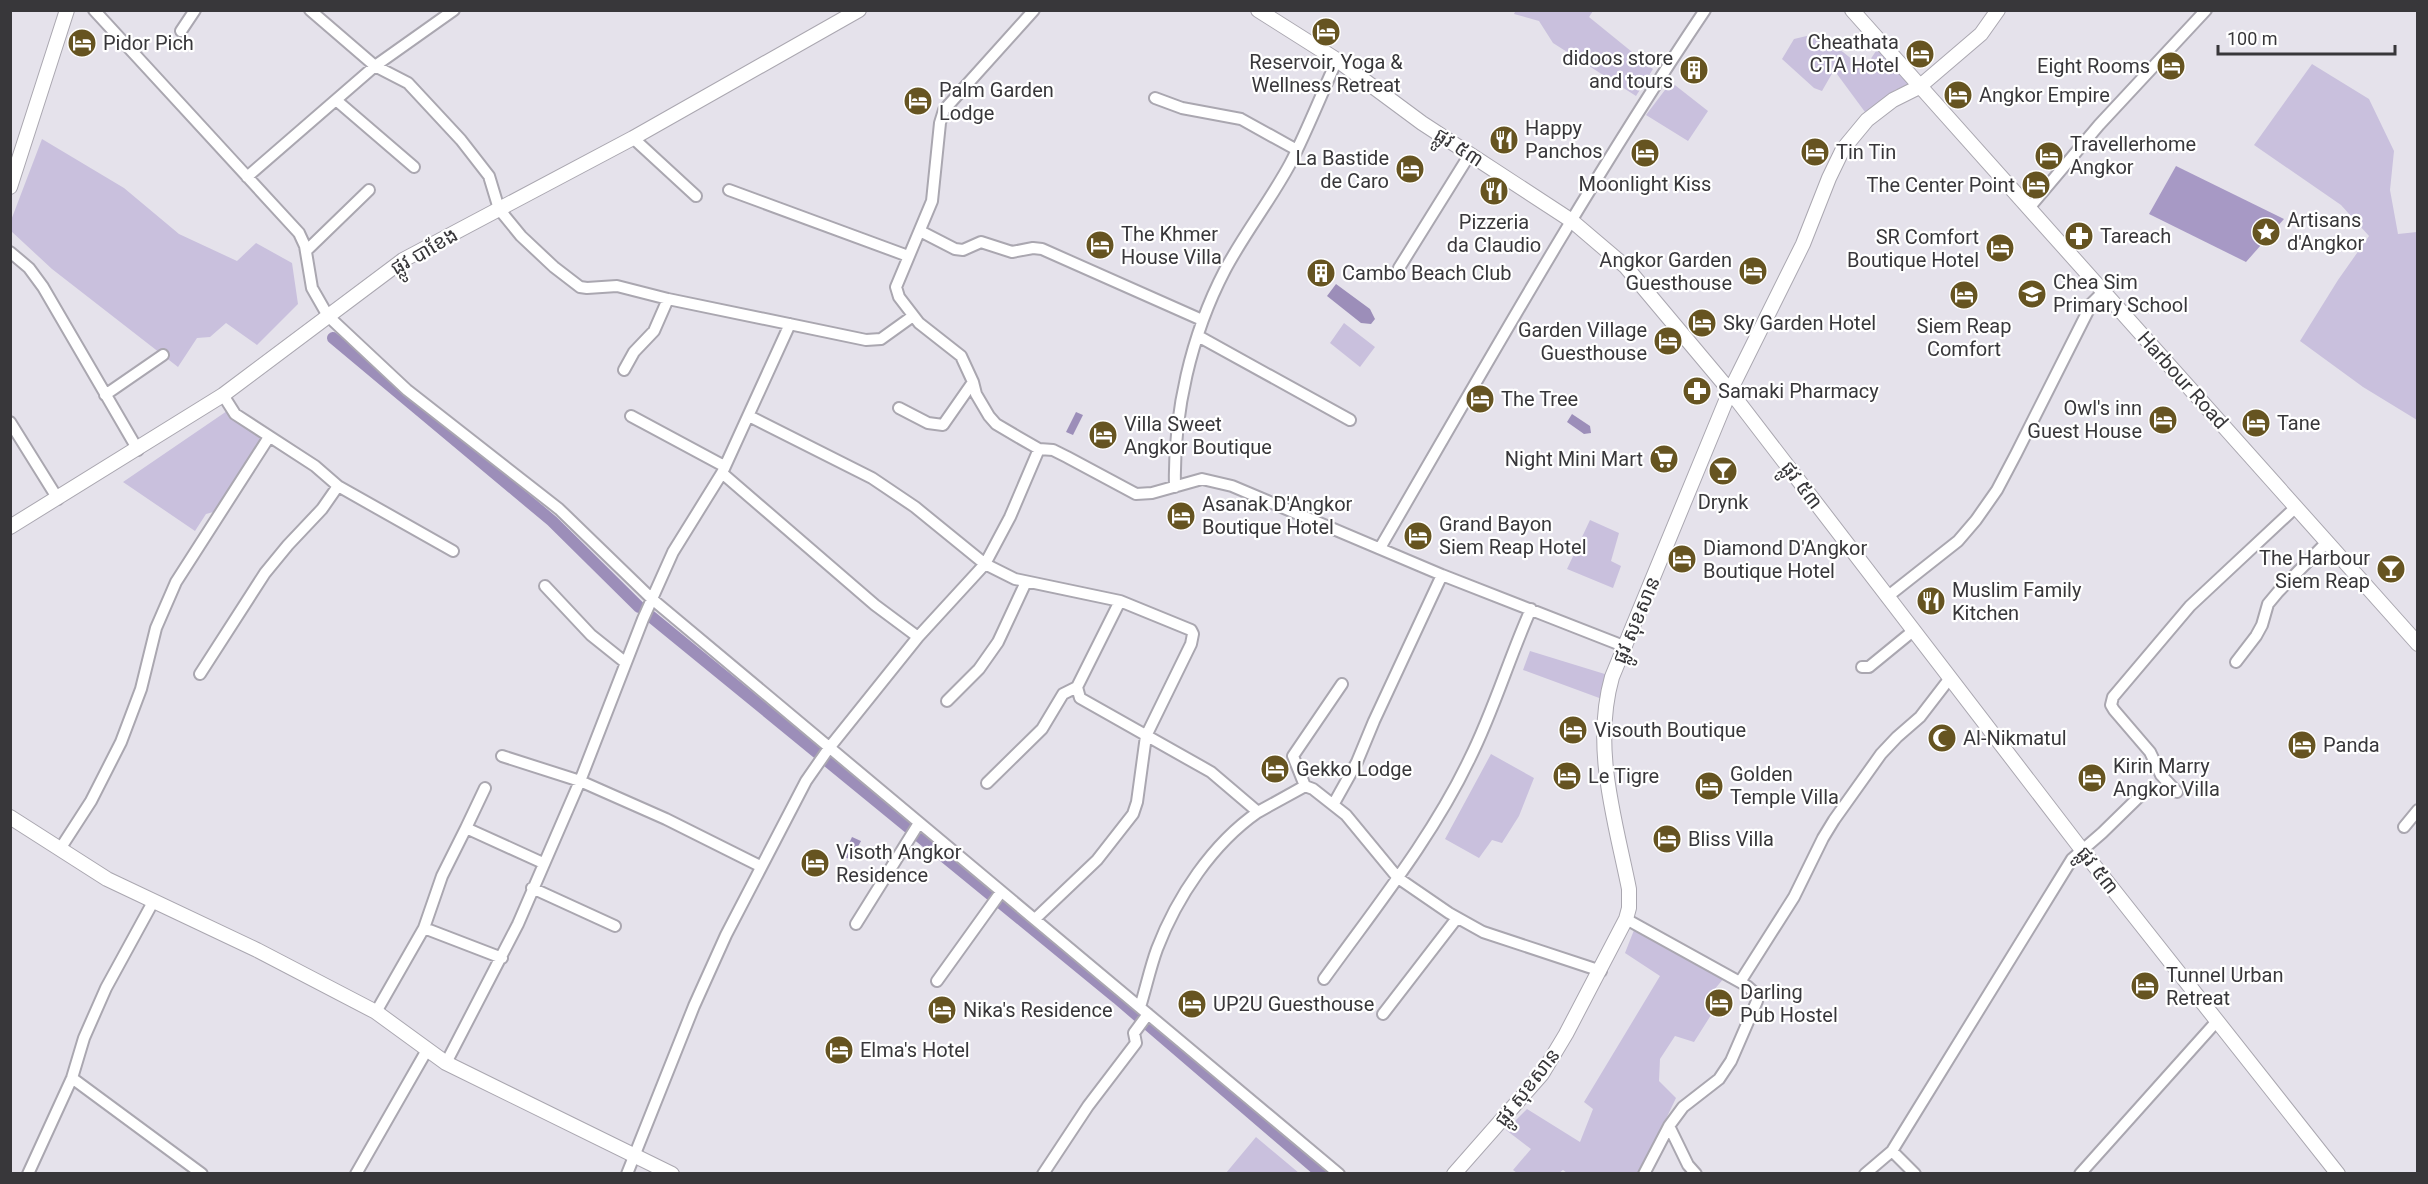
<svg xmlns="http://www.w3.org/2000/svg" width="2428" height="1184" font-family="Roboto,'Noto Sans Khmer',sans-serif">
<rect width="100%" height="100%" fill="#e5e2eb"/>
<path fill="#c9c0dd" d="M1516,10L1593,11L1589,17L1653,69L1636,96L1553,43L1539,21L1514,14Z
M1815,34L1843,52L1864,69L1876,51L1889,56L1909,85L1895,90L1865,112L1834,70L1822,91L1814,88L1782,59L1794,39Z
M2312,64L2369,99L2394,151L2390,190L2398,234L2417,232V420L2363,387L2300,341L2338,280L2369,236L2341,205L2254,145Z
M1671,82L1708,111L1688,141L1646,115Z
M42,139L124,188L179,234L237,261L256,243L292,263L298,304L257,345L226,323L210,337L197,338L178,367L52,269L11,231L10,223Z
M1344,323L1375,347L1360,367L1330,343Z
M227,411L263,437L217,511L206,514L195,531L123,482Z
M1590,520L1619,533L1611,561L1621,566L1613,588L1567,569Z
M1530,651L1608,675L1602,699L1523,670Z
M1491,754L1534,778L1519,816L1502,843L1492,840L1479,858L1445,839Z
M1636,925L1724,978L1709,996L1718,1004L1694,1042L1675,1036L1660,1059L1659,1081L1676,1098L1640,1173H1567L1563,1170L1559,1173H1517L1513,1170L1531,1149L1506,1130L1527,1109L1580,1142L1593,1109L1584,1102L1660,976L1625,953Z
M1256,1137L1299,1173H1226Z"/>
<path fill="#a799c5" d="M2176,166L2284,219L2246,262L2149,214Z"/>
<path fill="#9c8eb9" d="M1336,284L1370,309L1375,319L1371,324L1361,323L1327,296Z
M1076,412L1083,415L1073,435L1066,432Z
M1572,414L1590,426L1591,433L1584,434L1567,422Z
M852,837L861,841L851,860L843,856Z"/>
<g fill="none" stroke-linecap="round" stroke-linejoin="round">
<path stroke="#9c8eb9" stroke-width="12" d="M333,338L552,521L639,607
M649,615L1117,998L1322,1174"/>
<g stroke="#aaa7b0" stroke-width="14">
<path id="minor" d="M94,10L299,233L305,246L312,288L328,316L407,390L559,509L652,599L1339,1174
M310,10L375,66L408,83L461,140L489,176L499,209L521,236L554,267L580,287L587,288L617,286L668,299L866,340L881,339L913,316
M1034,10L944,110L940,123L932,201L896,287L899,297L919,323L961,356L973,382L976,394L989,416L996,424L1018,437L1039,449L1053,450L1067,457L1136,494L1152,493L1202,479L1232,486L1442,575L1626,647
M181,31L195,10
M1155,98L1182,108L1241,119L1297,150
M336,100L414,167
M633,138L696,196
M247,177L375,66L454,10
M729,190L908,256
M2029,208L2099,125L2206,10
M920,231L955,249L963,250L981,242L1012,252L1033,248L1042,249L1202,320
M306,251L369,190
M10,252L29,268L43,287L138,450
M1399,268L1470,154
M1198,336L1350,420
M624,370L634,352L654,331L668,299
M105,395L163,355
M223,395L235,414L315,466L338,486L453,551
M899,408L928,423L943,425L973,382
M631,416L724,466
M749,416L872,478L915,507L985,564L1015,579L1120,601L1191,630L1193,634L1191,644L1146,736L1137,802L1133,814L1097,860L1035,919
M10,422L58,499
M722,473L875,605L918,637
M1175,487C1173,414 1191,335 1225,270C1244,234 1270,201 1290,164C1307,131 1321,95 1337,60
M1380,548C1485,367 1588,184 1705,10
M545,586L591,635L626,663
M1887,597L1958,541L1976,520L1997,490L2016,454L2092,303L2104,291
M1120,601L1077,687L1080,698L1211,772L1258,812L1305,786
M2236,662L2256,636L2262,625L2268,604L2278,592L2327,542
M1862,667H1869L1913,631
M200,674L265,573L288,545L322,509L338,486
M1342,684L1293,756L1305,786L1313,789L1346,815L1398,878L1449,913L1483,932L1601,971
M947,701L979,669L998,642L1026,582
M502,756L580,781L666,819L760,866
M987,783L1042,729L1063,694L1077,687
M485,788L466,828L543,863
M2177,792L2161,775L2150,752L2114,710L2111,705L2113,697L2190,606L2296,507
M1333,805L1357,762L1374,721L1442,575
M2404,827L2418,810
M60,849L91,801L121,742L141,689L156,628L176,582L269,437
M532,888L615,926
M1626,919L1747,986L1757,995V1001L1731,1061L1719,1079L1683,1107L1669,1126L1644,1174
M856,924L919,823
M424,928L502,958
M1324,979C1375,908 1432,838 1470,758C1494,710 1509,658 1531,609
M937,981L1001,892
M1740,982L1794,897L1823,838L1834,820L1881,754L1897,737L1920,717L1950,678
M1140,1007C1146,988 1150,968 1157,949C1177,897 1212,844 1258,812
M376,1012L424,928L442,876L466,828
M1383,1014L1457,918
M446,1063L518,924L580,781L643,619L673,552L722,473L790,324
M72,1078L202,1174
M1669,1126L1688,1165L1696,1174
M1892,1151L1915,1174
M28,1174L72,1078L84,1038L106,988L153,902
M356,1174L427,1050
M627,1174L694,1006L726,935L806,781L829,748L918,637L985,564L1010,517L1039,449
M1043,1174L1088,1106L1136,1043L1134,1033L1148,1014
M1865,1174L1892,1151L2072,859L2102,833L2145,791
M2080,1174L2217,1021"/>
</g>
<g stroke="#aaa7b0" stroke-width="16">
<path id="tertiary" d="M1258,10L1337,60L1422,123L1572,221L1626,267L1730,391L2082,850L2338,1174
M1852,10L2418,644
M10,187L67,10
M10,527L223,395L403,260L633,138L859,10
M10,817L107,879L257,950L376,1012L446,1063L672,1174
M1454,1174L1542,1074L1566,1034L1626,919L1629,908V889C1615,819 1592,748 1612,677L1730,391L1803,244L1829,178L1843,149L1867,120L1893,100L1919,87L1981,34L1998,10"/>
</g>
<use href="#minor" stroke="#fff" stroke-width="10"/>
<use href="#tertiary" stroke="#fff" stroke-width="14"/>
</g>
<defs>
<g id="hotel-disc" transform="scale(1.5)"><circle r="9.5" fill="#665421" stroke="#fff"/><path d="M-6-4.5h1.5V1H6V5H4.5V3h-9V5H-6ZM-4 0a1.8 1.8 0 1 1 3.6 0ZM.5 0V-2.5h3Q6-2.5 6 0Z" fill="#fff"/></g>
<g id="building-disc" transform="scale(1.5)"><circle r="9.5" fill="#665421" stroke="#fff"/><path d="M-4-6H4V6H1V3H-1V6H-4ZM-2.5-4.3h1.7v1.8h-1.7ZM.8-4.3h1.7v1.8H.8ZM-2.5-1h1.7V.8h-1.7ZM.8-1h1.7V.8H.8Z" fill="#fff"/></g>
<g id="restaurant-disc" transform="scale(1.5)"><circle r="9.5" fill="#665421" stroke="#fff"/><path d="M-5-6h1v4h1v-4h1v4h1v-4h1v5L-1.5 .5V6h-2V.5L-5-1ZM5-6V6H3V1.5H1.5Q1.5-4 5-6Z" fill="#fff"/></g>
<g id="sight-disc" transform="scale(1.5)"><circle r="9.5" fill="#665421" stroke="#fff"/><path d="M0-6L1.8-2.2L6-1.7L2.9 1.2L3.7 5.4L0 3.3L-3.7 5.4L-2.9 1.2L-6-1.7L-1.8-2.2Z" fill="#fff"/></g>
<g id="pharmacy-disc" transform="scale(1.5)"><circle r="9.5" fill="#665421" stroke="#fff"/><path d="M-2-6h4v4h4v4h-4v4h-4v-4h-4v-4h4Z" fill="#fff"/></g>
<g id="school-disc" transform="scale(1.5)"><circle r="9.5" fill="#665421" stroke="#fff"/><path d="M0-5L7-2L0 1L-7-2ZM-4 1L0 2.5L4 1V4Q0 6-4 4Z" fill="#fff"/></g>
<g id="supermarket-disc" transform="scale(1.5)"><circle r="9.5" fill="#665421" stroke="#fff"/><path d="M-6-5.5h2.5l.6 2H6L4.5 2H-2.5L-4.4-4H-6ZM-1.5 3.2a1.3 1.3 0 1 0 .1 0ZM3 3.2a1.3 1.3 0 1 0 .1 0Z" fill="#fff"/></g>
<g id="bar-disc" transform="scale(1.5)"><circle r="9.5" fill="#665421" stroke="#fff"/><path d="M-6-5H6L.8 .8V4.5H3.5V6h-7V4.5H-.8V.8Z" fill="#fff"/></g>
<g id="mosque-disc" transform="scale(1.5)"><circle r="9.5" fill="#665421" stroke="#fff"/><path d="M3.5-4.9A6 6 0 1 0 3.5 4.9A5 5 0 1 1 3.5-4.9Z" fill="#fff"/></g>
</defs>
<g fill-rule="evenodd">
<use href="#hotel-disc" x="1326" y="32"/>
<use href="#hotel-disc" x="82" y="43"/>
<use href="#hotel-disc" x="1920" y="54"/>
<use href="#hotel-disc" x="2171" y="66"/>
<use href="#building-disc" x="1694" y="70"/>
<use href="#hotel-disc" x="1958" y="95"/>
<use href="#hotel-disc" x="918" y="101"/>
<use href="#restaurant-disc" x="1504" y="140"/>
<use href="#hotel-disc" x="1815" y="152"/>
<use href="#hotel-disc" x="1645" y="153"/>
<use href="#hotel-disc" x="2049" y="156"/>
<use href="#hotel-disc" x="1410" y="169"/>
<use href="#hotel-disc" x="2036" y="185"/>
<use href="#restaurant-disc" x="1494" y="191"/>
<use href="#sight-disc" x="2266" y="232"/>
<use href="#pharmacy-disc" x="2079" y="236"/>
<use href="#hotel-disc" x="1100" y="245"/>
<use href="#hotel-disc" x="2000" y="248"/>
<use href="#hotel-disc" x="1753" y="271"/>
<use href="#building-disc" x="1321" y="273"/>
<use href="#school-disc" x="2032" y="294"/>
<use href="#hotel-disc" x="1964" y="295"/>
<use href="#hotel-disc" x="1702" y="323"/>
<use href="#hotel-disc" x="1668" y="341"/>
<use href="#pharmacy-disc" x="1697" y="391"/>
<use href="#hotel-disc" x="1480" y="399"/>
<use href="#hotel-disc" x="2163" y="420"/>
<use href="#hotel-disc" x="2256" y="423"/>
<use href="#hotel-disc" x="1103" y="435"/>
<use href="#supermarket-disc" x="1664" y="459"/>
<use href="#bar-disc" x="1723" y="471"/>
<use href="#hotel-disc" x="1181" y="516"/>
<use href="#hotel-disc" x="1418" y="536"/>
<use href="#hotel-disc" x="1682" y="559"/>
<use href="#bar-disc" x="2391" y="569"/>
<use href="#restaurant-disc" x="1931" y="601"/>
<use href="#hotel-disc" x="1573" y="730"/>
<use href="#mosque-disc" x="1942" y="738"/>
<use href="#hotel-disc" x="2302" y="745"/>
<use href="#hotel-disc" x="1275" y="769"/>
<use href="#hotel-disc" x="1567" y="776"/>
<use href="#hotel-disc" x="2092" y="778"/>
<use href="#hotel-disc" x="1709" y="786"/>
<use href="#hotel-disc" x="1667" y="839"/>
<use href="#hotel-disc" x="815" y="863"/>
<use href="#hotel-disc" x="2145" y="986"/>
<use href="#hotel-disc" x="1719" y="1003"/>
<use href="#hotel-disc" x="1192" y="1004"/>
<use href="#hotel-disc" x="942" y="1010"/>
<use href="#hotel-disc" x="839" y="1050"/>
</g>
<g text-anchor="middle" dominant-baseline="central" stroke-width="4.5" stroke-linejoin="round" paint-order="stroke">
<g font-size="20" fill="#38373a" stroke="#fff" text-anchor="start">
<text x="1899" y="42" text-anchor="end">Cheathata<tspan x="1899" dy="23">CTA Hotel</tspan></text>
<text x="103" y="43">Pidor Pich</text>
<text x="1673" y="58" text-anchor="end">didoos store<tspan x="1673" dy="23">and tours</tspan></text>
<text x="1326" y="62" text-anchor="middle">Reservoir, Yoga &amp;<tspan x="1326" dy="23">Wellness Retreat</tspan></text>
<text x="2150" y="66" text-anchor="end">Eight Rooms</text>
<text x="939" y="90">Palm Garden<tspan x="939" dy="23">Lodge</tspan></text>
<text x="1979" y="95">Angkor Empire</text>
<text x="1525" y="128">Happy<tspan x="1525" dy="23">Panchos</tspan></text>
<text x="2070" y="144">Travellerhome<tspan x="2070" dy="23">Angkor</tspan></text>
<text x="1836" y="152">Tin Tin</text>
<text x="1389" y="158" text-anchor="end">La Bastide<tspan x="1389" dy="23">de Caro</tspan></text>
<text x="1645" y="184" text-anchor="middle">Moonlight Kiss</text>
<text x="2015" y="185" text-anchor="end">The Center Point</text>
<text x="2287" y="220">Artisans<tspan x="2287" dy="23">d'Angkor</tspan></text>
<text x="1494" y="222" text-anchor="middle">Pizzeria<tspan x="1494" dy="23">da Claudio</tspan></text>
<text x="1121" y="234">The Khmer<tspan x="1121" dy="23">House Villa</tspan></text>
<text x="2100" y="236">Tareach</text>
<text x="1979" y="237" text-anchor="end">SR Comfort<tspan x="1979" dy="23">Boutique Hotel</tspan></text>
<text x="1732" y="260" text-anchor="end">Angkor Garden<tspan x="1732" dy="23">Guesthouse</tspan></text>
<text x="1342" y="273">Cambo Beach Club</text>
<text x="2053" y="282">Chea Sim<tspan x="2053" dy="23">Primary School</tspan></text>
<text x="1723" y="323">Sky Garden Hotel</text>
<text x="1964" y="326" text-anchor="middle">Siem Reap<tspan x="1964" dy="23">Comfort</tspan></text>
<text x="1647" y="330" text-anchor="end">Garden Village<tspan x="1647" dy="23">Guesthouse</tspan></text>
<text x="1718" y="391">Samaki Pharmacy</text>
<text x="1501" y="399">The Tree</text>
<text x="2142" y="408" text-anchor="end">Owl's inn<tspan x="2142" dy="23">Guest House</tspan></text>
<text x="2277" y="423">Tane</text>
<text x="1124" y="424">Villa Sweet<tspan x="1124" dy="23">Angkor Boutique</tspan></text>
<text x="1643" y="459" text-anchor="end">Night Mini Mart</text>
<text x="1723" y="502" text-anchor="middle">Drynk</text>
<text x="1202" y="504">Asanak D'Angkor<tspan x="1202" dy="23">Boutique Hotel</tspan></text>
<text x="1439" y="524">Grand Bayon<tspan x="1439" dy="23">Siem Reap Hotel</tspan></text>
<text x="1703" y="548">Diamond D'Angkor<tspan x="1703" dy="23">Boutique Hotel</tspan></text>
<text x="2370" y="558" text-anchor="end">The Harbour<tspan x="2370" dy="23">Siem Reap</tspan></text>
<text x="1952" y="590">Muslim Family<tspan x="1952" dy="23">Kitchen</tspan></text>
<text x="1594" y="730">Visouth Boutique</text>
<text x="1963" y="738">Al-Nikmatul</text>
<text x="2323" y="745">Panda</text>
<text x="2113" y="766">Kirin Marry<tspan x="2113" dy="23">Angkor Villa</tspan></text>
<text x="1296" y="769">Gekko Lodge</text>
<text x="1730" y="774">Golden<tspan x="1730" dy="23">Temple Villa</tspan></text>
<text x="1588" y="776">Le Tigre</text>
<text x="1688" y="839">Bliss Villa</text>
<text x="836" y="852">Visoth Angkor<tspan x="836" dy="23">Residence</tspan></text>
<text x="2166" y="975">Tunnel Urban<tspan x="2166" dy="23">Retreat</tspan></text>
<text x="1740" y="992">Darling<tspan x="1740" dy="23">Pub Hostel</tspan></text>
<text x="1213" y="1004">UP2U Guesthouse</text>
<text x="963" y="1010">Nika's Residence</text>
<text x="860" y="1050">Elma's Hotel</text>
</g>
<g font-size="20" fill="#38373a" stroke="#fff">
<text transform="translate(1459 147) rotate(33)">ផ្លូវ ៥៣</text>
<text transform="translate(424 251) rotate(-30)">ផ្លូវ បាខែង</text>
<text transform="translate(2183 380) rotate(48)">Harbour Road</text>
<text transform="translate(1802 485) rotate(53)">ផ្លូវ ៥៣</text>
<text transform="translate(1636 620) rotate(-67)">ផ្លូវ សុខសាន</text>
<text transform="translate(2098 870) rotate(52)">ផ្លូវ ៥៣</text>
<text transform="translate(1527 1087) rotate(-52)">ផ្លូវ សុខសាន</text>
</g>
</g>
<rect width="2428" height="1184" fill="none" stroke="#38373a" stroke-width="24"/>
<path d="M2218 45v9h177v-9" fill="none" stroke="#38373a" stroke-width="3"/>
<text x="2227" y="45" font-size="18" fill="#38373a" stroke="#ffffff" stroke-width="4.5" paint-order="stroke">100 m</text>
</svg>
